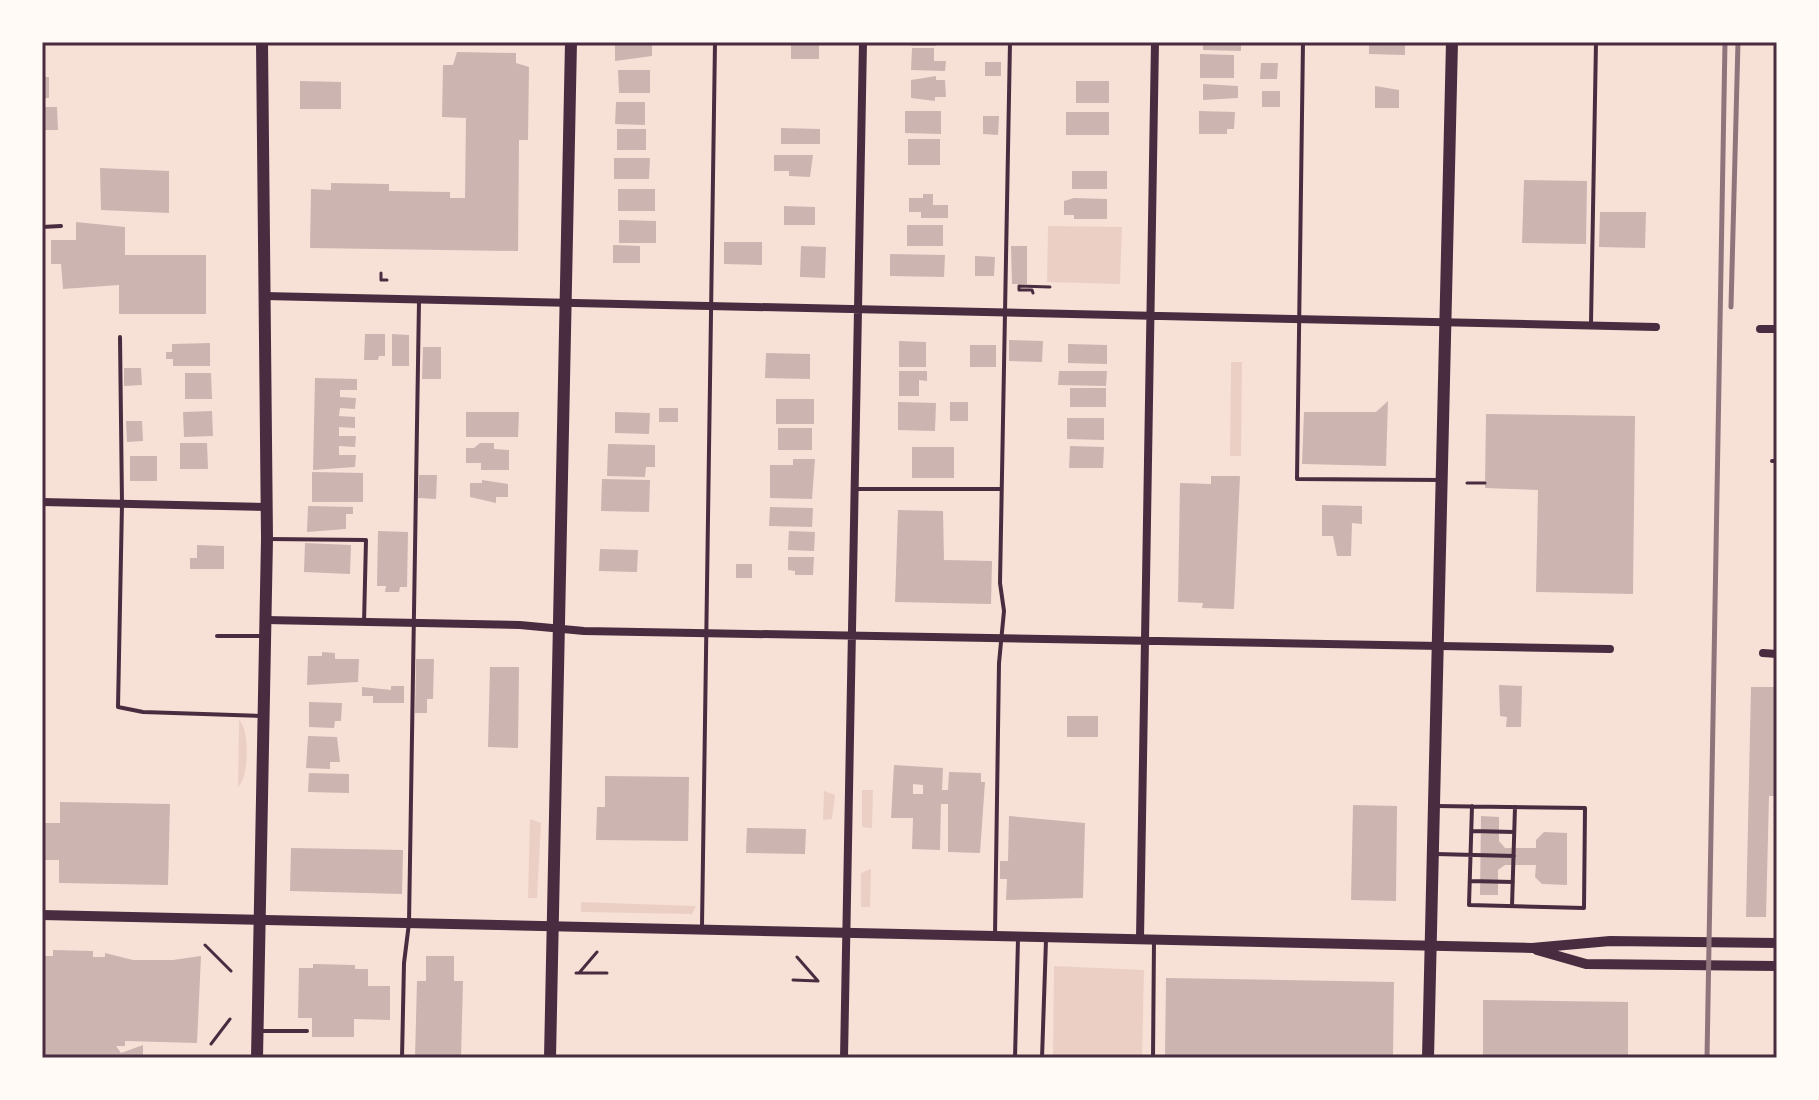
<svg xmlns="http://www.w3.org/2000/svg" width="1819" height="1100" font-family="'Roboto Condensed',sans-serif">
<rect width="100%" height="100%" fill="#f7e1d7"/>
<path fill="#ebcfc5" d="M1048,226L1122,227L1120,284L1047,282Z
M1231,362H1242L1241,456H1230Z
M239,720C250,729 249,778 238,787Z
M862,790H873L872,828L862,827Z
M824,791L835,795L832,819L823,820Z
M530,819L541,823L537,898H528Z
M871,869L870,907H861V873Z
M581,902L696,906L692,914L581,912Z
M1054,966L1144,970L1142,1058H1053Z"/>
<path fill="#ccb4b1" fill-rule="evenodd" d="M615,42H652V56L615,61Z
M791,42H819V59H791Z
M911,42H936V46H911Z
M1203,42H1241V51L1203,50Z
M1369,42H1405V55L1369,54Z
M912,48H934V61H946L945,71L911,70Z
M457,52L516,53V63L529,67L528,140H519L518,251L310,248L311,189L331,190V183L389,184V191L450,192V198H465L466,118L442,117L443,65H453Z
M1200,54L1234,55V78H1200Z
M985,62H1001V76H985Z
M1261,63H1278L1277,79H1260Z
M618,70H650V93H619Z
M936,76V80H945L946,97H935V101L911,98V80Z
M42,77H49V98H42Z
M300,81L341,82V109H300Z
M1076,81H1109V103H1076Z
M1203,84L1238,86V98L1203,100Z
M1375,86L1399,90V108H1375Z
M1262,91H1280V107H1262Z
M616,102H645V125L615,124Z
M42,107H57L58,130H42Z
M905,111H941V134L905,133Z
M1199,111L1235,112L1234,129H1227V134H1199Z
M1066,112H1109V135H1066Z
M983,116H999L998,135L983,134Z
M781,128L820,129V144H781Z
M617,129H646V150H617Z
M908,139H940V165H908Z
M774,155H813L810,177L789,176V171H774Z
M614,158H650L649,179H614Z
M100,168L169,171V213L101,210Z
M1072,171H1107V189H1072Z
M1524,180L1587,181L1586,244L1522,243Z
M618,189H655V211H618Z
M923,194H933V205H948V218H921V212H909V198H923Z
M1074,198L1107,199V219H1074V215H1064V201Z
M784,206L815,207V225H784Z
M1600,212H1646L1645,248L1599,247Z
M619,220L656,221V243H619Z
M76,222L125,227V255H206V314H119V285L63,289L61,264H51V240H76Z
M907,225H943V246H907Z
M724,242H762V265L724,264Z
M613,245L640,246V263H613Z
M801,246L826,247L825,278L800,277Z
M1011,246H1027V284H1012Z
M890,254L945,255L944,277L890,276Z
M975,256L995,257L994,276H975Z
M365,334H385V356H379L378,360H364Z
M392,334L409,335V366H392Z
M1009,340L1043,341L1042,362L1009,361Z
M899,341L926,342V367H899Z
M210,343V366H173V359H166V352H172V344Z
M1068,344L1107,345V364L1068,363Z
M970,345H996V367H970Z
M423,347H441V379H422Z
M766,353L810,354V379L765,378Z
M124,368H141L142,385L124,386Z
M899,371H927V381L919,380V396H899Z
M1059,371H1107L1106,386L1058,385Z
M185,373H211L212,399H185Z
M315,378L357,379V390H340V397L356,398L355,409L340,408L339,416L355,417V428L339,427V436H356L355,447L339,446V455H356L355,467L313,470Z
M1070,388H1106V407H1070Z
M776,399H814V424H776Z
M1388,401L1386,466L1302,464L1304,412H1376Z
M898,402L936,403L935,431L898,430Z
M950,402H968V421H950Z
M659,408H678V422H659Z
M212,411L213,436L184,437L183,412Z
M466,412H519L518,437H466Z
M615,412L650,413L649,434L615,433Z
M1486,414L1635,416L1633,594L1536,592L1538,490L1485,488Z
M1067,418H1104V440L1067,439Z
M126,421H142L143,441L127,442Z
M778,428H812V450H778Z
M180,443H207L208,469H180Z
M480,443H494V449L509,450V470H481V463H466V448H474Z
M608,444L655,445V467H646L645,477L607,476Z
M1070,446L1104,447L1103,468H1069Z
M912,447H954V478H912Z
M130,456H157V481H130Z
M793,459H815L812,499L770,498V465H793Z
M312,472L363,473V502H312Z
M419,475H437L436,499L418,498Z
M1211,476H1240L1234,609L1202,608L1203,603L1178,602L1180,483L1211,484Z
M602,479L650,480L649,512L601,511Z
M482,480L508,484V497H496V503L470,497V483H482Z
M1322,505L1362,506V524L1352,523L1351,556H1337L1333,536H1322Z
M308,506L353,507V514H346V529L307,532Z
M770,507L813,508L812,527L769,526Z
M898,510L943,511L944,560L992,561L991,604L895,602Z
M378,531L408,532L407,587H400L399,592H385L386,586H377Z
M789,531L815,532L814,551L788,550Z
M305,543L351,545L350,574L304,572Z
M197,545L224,546V569H190V558H197Z
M600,549L638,550L637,572L599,571Z
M788,557H814L813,575H795V571L788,570Z
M736,564H752V578H736Z
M322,652L335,653V659H359L358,682L307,685L308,656H322Z
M416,659H434L433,699H427V713H415Z
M490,667H519L518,748L488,747Z
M1499,685L1522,686L1521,727H1506L1507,717L1500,716Z
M391,686H404V703H373V696H362V687L391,690Z
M1751,687H1777V796H1769L1766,917H1746Z
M309,702L342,703L341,721H335L334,728L309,727Z
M1067,716H1098V737H1067Z
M308,736L337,737L340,762H330V769L306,768Z
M894,765L943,768L942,790H948L949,772L981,773V782H985L980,853L948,852V804H941L940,850L912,849L913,818H891ZM913,784L923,785V794H913Z
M309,773L349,774V793L308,792Z
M605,776L689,777L688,841L596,840L597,807H605Z
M60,802L170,804L168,885L59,883V860H42V823H60Z
M1353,805L1397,806L1396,901L1351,900Z
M1009,816L1085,823L1083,898L1006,900L1007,879H1000V861H1008Z
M1481,816L1499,817V841L1505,848H1536V840L1544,832L1567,833V885L1542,884L1535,877L1536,865H1505L1498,870V895H1480Z
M747,828L806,829L805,854L746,853Z
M291,848L403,850L402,894L290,891Z
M53,950L93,951V957H105V953L133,960H173L201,956L197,1043L125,1041V1046H116L121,1053L143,1045V1058H42V956H53Z
M426,956H454V981H463L461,1058H415L417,981H426Z
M313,964L355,965V969H368V986H390V1020L354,1019V1037H312V1018H298L299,968H313Z
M1166,978L1394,982L1393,1058H1165Z
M1483,1000L1628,1002V1058H1483Z"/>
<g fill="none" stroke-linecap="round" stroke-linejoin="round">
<path stroke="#4a2c40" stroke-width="3" d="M381,273V280H387
M1019,286L1050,287
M1019,286V290H1032L1033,293
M1467,483H1485
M205,945L231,971
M797,957L818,981
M576,973H607
M579,973L597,952
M793,980L818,981
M211,1044L230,1019"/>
<path stroke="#4a2c40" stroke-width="4" d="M1303,42L1297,479L1441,480
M42,227L61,226
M1591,323L1596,42
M120,337L122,504L118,707L143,712L261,716
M1772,461H1777
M855,489H1001
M269,539L366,540L364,623
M217,636H263
M1436,806L1585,808L1584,908L1469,905L1472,806
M1472,831L1514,832
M1436,854L1514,856
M1470,881L1513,882
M1512,906L1515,807
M702,926L715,42
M995,935L999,663L1004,611L1000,583L1010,42
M260,1031H307
M402,1058L404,963L409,923L419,301
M1015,1058L1018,939
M1042,1058L1046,940
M1153,1058L1154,940"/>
<path stroke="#4a2c40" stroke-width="8" d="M264,296L1656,327
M1760,329H1777
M42,502L267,507
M265,620L520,625L584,631L1610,649
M1763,653L1777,654
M1140,939L1155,42
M844,1058L863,42"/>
<path stroke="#4a2c40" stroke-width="10" d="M42,915L1532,948L1610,941L1777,943
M1537,950L1586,964L1777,966"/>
<path stroke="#4a2c40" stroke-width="12" d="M257,1058L267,539L262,42
M550,1058L571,42"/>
<path stroke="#4a2c40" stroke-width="12" d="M1428,1058L1452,42"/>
<path stroke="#8f747c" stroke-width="5" d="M1731,307L1738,42
M1707,1058L1725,42"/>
</g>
<rect width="1819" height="1100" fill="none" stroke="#fffaf5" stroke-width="88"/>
<rect x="44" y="44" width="1731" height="1012" fill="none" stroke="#4a2c40" stroke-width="3"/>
</svg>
